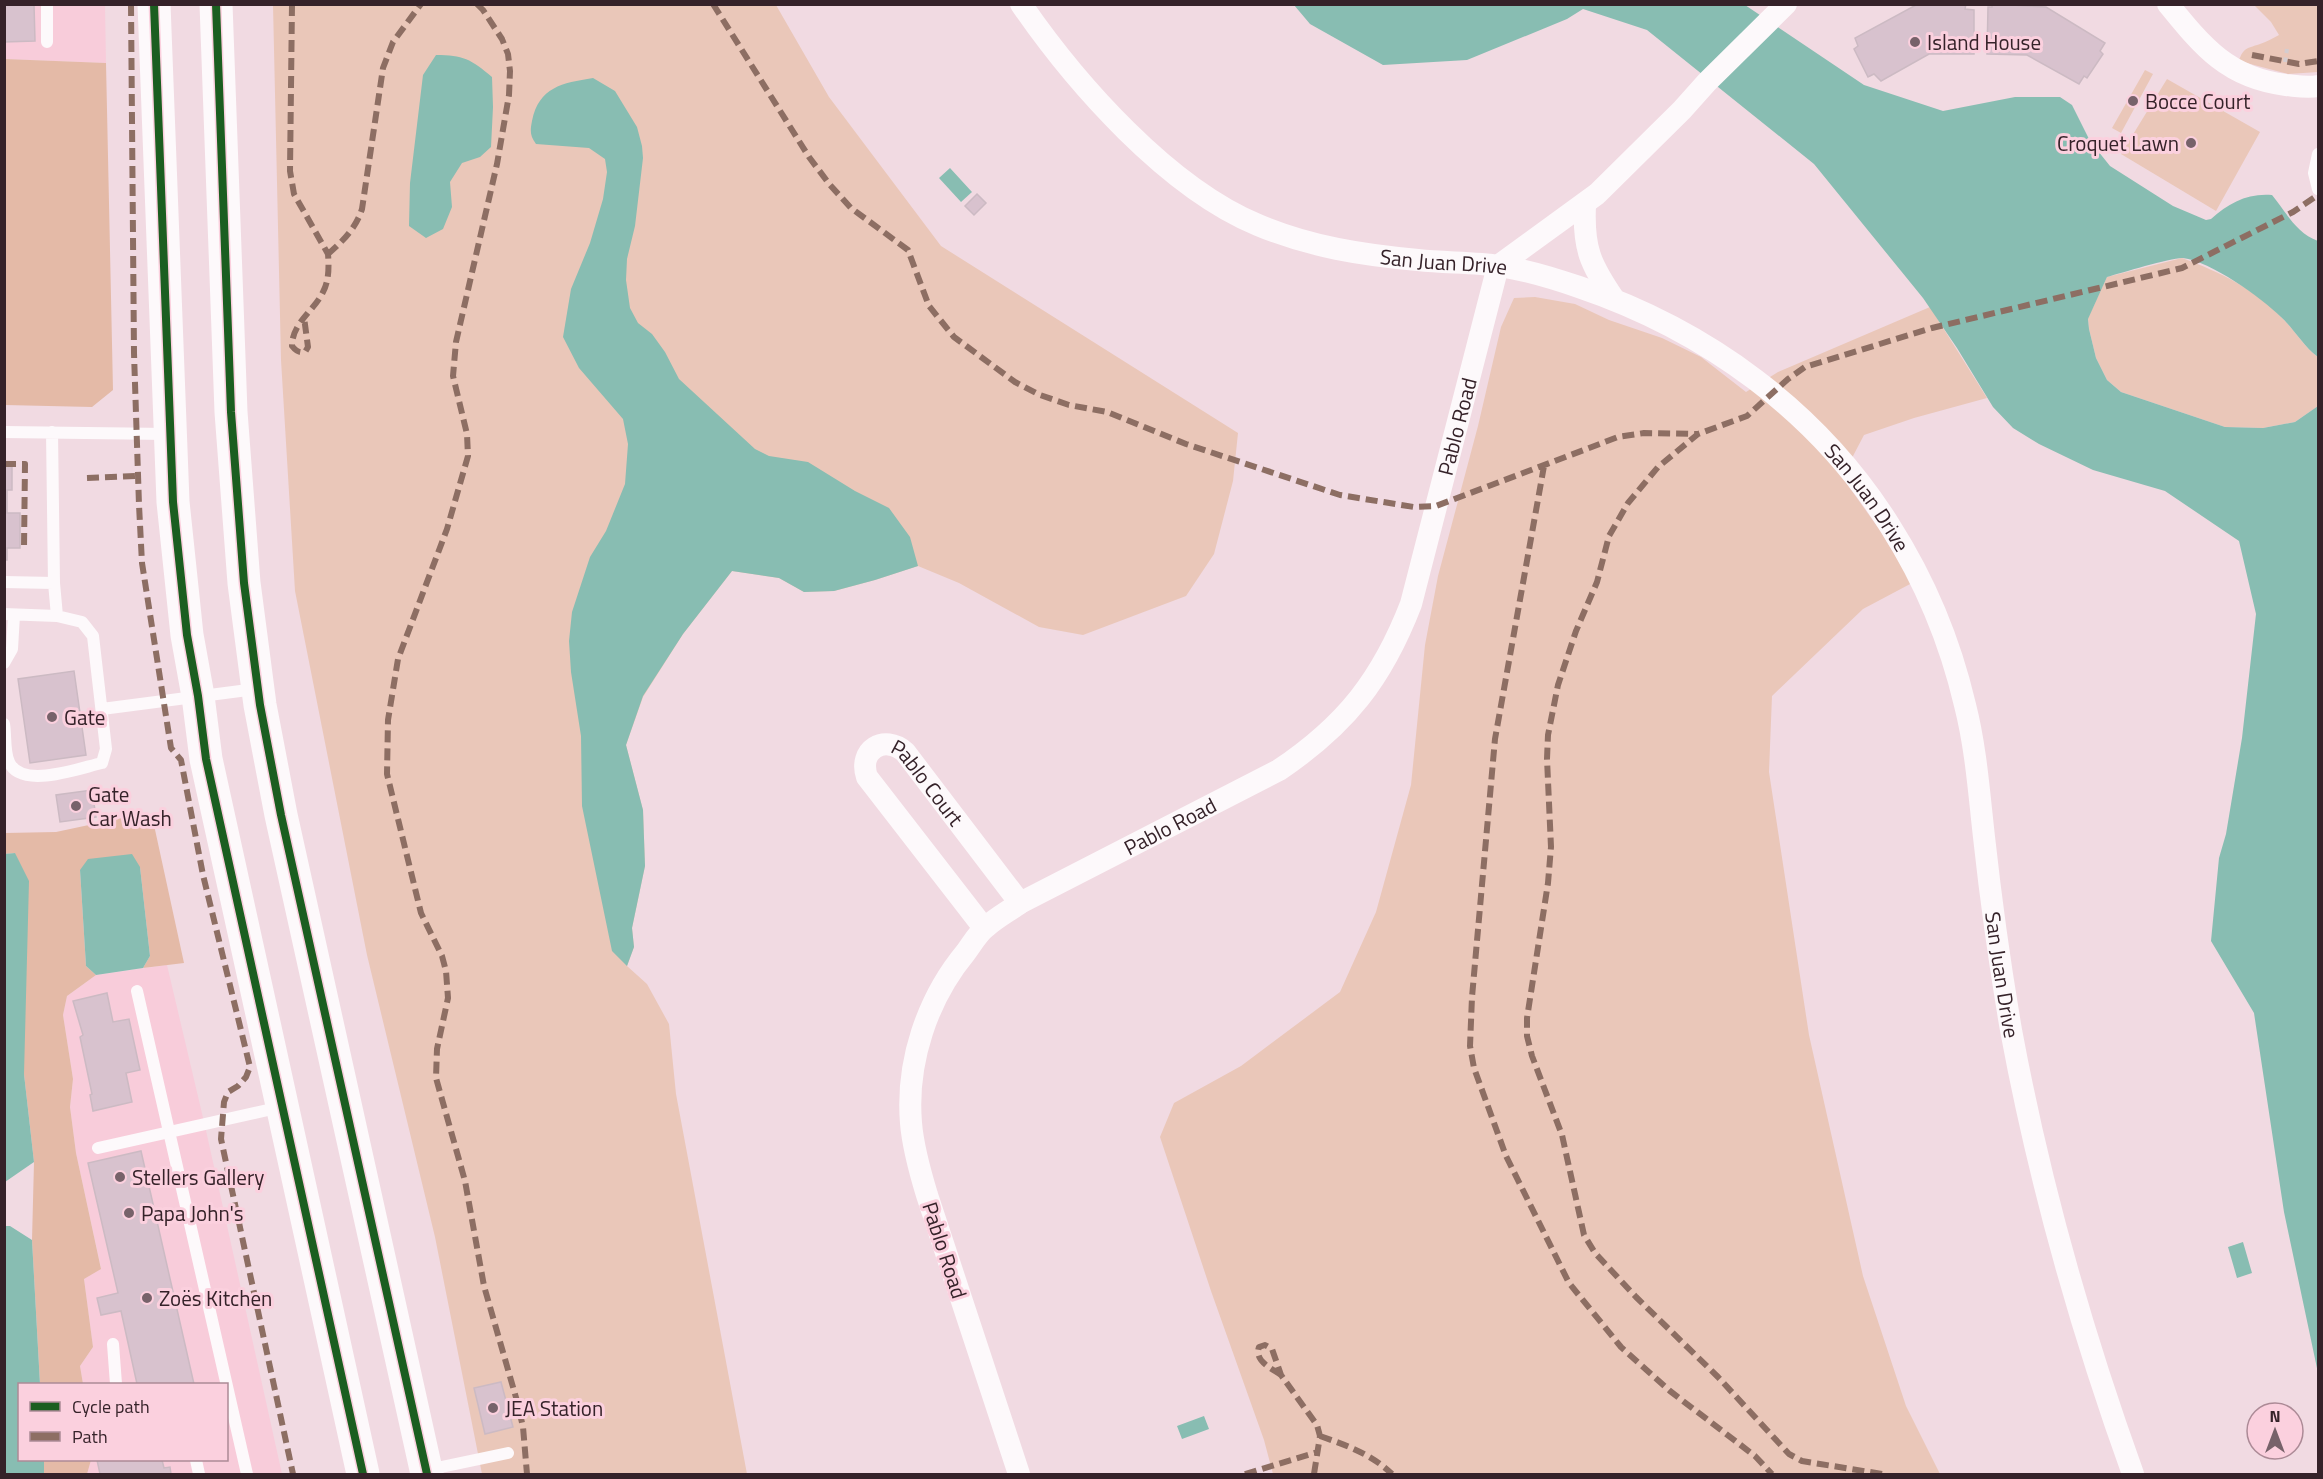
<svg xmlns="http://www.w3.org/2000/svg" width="2323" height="1479" font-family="'Titillium Web',sans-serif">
<rect width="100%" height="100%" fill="#f1dae2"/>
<path fill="#f8ccda" d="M5,5H105L106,63L5,59Z
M167,965L205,1126L282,1474H87L91,1460H226V1384H83L80,1366L93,1347L84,1279L101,1268L76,1153L70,1107L73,1079L63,1015L67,996L96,975Z"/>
<path fill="#eac7b9" d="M273,5H776L829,97L941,246L1238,433L1233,481L1214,554L1186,596L1083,635L1039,627L959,583L918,566L875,580L834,591L804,592L779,578L732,571L683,634L643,697L626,745L643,810L645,866L632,928L634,947L627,966L647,984L669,1024L676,1094L747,1474H482L435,1237L367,955L295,591L281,360Z
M2254,5H2318V72L2288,74L2239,61C2243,47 2249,48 2260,44C2266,42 2273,38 2279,35L2271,22Z
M2145,70L2153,74L2121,133L2112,128Z
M2167,79L2260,132L2216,211L2121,154Z
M2182,258C2220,272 2257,290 2284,320C2296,332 2304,347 2318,357V406L2295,422L2263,428L2225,427L2121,392L2107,380L2096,358L2089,329L2088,318L2107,277Z
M1535,297L1575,304L1609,320L1662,338L1701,357L1746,392L1778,372L1930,307L1987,398L1914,418L1864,435L1842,477L1879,529L1912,583L1863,609L1772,696L1769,772L1809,1035L1863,1276L1906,1406L1940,1474H1273L1264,1440L1211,1291L1160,1137L1174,1103L1241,1066L1340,992L1376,912L1411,785L1425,645L1438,576L1478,426L1501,327L1514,298Z"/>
<path fill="#e4baa7" d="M5,59L106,63L113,390L92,407L5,405Z
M145,813L154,825L184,963L143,968L150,956L140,867L80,870L86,966L96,975L67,996L63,1015L73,1079L70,1107L76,1153L101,1269L84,1279L93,1347L80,1366L83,1384H40L32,1240L34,1162L24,1074L15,853L5,854V833L56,832Z
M44,1460H91L87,1474H44Z"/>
<path fill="#88bdb2" d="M1294,5H1745L1864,85L1943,111L2015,97H2060L2072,105L2090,141L2110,166L2173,206L2206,220L2211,219C2229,203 2247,193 2272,195C2286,212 2296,233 2318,241V357C2303,346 2295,330 2281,317C2262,298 2210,261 2183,258C2173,257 2121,273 2107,277L2088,319L2089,329L2096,358L2107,380L2121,392L2225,427L2263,428L2295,422L2318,406V1373L2284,1212L2254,1013L2211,941L2219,858L2226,834L2242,738L2256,614L2239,541L2165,491L2093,470L2039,444L2013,428L1993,407L1957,348L1923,298L1814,164L1647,30L1583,9L1567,19L1467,60L1383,65L1310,24Z
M436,55C463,55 471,59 492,77L493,107L491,147L480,157L462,163L450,182L452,207L443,229L426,238L409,226L410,183L423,75Z
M593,78L615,91L637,127L642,146L643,158L635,226L627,259L626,280L630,308L638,323L652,334L665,352L679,379L755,449L769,456L808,462L855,491L889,508L910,537L918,566L875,580L834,591L804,592L779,578L732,571L683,634L643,696L626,745L643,810L645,866L632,928L634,947L627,966L612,951L582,806L581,736L571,672L569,641L572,612L590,557L606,531L625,484L628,444L623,419L579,368L563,337L571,289L590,243L603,199L607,172L605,159L589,148L536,144C530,136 530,131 532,121C539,87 562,83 593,78Z
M950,168L972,192L961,202L939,178Z
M15,853L29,881L24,1074L34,1162L5,1182L4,854Z
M132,854L140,867L150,956L143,968L96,975L86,966L80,870L88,859Z
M5,1226H10L32,1240L40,1384H20V1460H44V1474H5Z
M2243,1242L2252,1273L2237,1278L2228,1247Z
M1204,1416L1209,1429L1182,1439L1177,1426Z"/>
<path fill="#d8c2ce" stroke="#ccbac3" stroke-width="1.5" d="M4,4H34L35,41L4,42Z
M1966,4L1965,9L1974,10V54H1929L1881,81L1874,74L1868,77L1854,49L1858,46L1855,38L1916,5Z
M1992,4L2046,7L2105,43L2100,51L2103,54L2087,78L2084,76L2079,84L2027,55L1987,54L1988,7H1992Z
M977,194L986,203L974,215L965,206Z
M4,465L12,466V490H7V513H20V548H7V560H4Z
M74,671L86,755L30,763L18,679Z
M92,790L96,817L60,822L56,795Z
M107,993L113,1022L129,1019L140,1070L126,1073L132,1102L93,1111L90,1095L92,1094L80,1037L83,1035L73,1001Z
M141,1151L194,1384H137L121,1311L101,1315L97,1298L118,1293L88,1163Z
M501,1382L513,1427L485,1434L474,1388Z
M97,1460H162L164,1468L170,1467L171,1474H100Z"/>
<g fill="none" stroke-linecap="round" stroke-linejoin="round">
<path stroke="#d5cdd0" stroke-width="4" stroke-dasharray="4.5 4.5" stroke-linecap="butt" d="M2285,62L2287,49"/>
<path stroke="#fdf9fb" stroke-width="12" d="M47,4V42
M2318,154L2314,173L2318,189
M4,432L168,434
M52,432L54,583L57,616
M4,582L54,583
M4,614L57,616L82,622L93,636L106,749L102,763C79,768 21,790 9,762C4,752 6,735 4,724
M4,663L12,649L14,615
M102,709L256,689
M137,991L247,1474
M98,1148L281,1107
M113,1344L116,1384
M196,1460L199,1474
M427,1470L508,1453"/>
<g stroke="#fdf9fb" stroke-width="22">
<path id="s1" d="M1021,4C1076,84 1168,188 1258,225C1310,247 1363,255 1418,260C1445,263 1473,262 1500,266C1527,270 1553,278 1579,287C1706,330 1818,411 1890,526C1925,581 1950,641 1965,705C1976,748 1979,793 1984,837C1991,901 2000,966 2011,1030C2039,1181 2081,1330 2133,1474"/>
<path d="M2168,4C2203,47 2228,78 2286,85C2297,86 2307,88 2318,86"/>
<path d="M1585,205C1583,248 1590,264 1614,299"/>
<path id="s2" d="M984,928L867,777C858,750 884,734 905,752L1020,903"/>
<path id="s3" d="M1019,1474L927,1195C920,1172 913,1148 911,1123C906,1062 927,999 966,952C972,944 978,933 986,927C996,918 1009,911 1020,903L1279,770C1346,725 1382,679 1411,604L1498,266L1597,194L1682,110L1707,82L1786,4"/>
</g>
<path stroke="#fdf9fb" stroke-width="33" d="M154,4L173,502L187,635L198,696L206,759L363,1474
M216,4L231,412L244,583L260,705L281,815L427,1474"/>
<path stroke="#8d6e63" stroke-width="6" stroke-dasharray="12 6" stroke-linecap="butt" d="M131,4L134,353L139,505L142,563L171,748L181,760L203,875L250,1067L246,1077L238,1086L228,1092L224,1102L221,1139L293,1474
M292,4L290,171L294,194L328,254C329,267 329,281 323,292C314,311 292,323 292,346C296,351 299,353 305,352L308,347L304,317
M477,4L483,10L502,39L508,54L510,71L509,95L497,164L456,342L453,376L467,434L468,456L447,529L398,659L388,720L387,774L421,913L442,956L446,971L448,998L437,1049L436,1078L465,1181L484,1286L517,1401L523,1427L527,1474
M713,4L809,157L830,185L851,208L908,250L929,306L954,337L1015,382L1040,395L1069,405L1107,412L1186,444L1340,495L1414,507L1436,506L1618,437L1644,433L1698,434
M2252,55L2299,64L2318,61
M328,254C343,241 356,228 362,209L383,68L393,42L421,4
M4,464H25L24,548
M1544,466L1495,739L1472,997L1470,1046L1474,1068L1506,1156L1569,1283L1621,1347L1670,1391L1755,1456L1772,1474
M87,478L138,476
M1281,1375C1271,1368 1254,1361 1259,1347L1265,1345L1272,1349L1281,1375L1317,1425L1320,1436L1314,1474
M1320,1436C1348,1446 1371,1454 1392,1474
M1245,1474L1318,1452
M1882,1474L1802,1461L1789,1454L1718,1377L1636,1297L1595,1253L1584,1235L1562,1135L1532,1056L1527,1036V1018L1548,883L1551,847L1547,759L1548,735L1558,685L1576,631L1597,582L1609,536L1628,503L1658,467L1698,434L1747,416L1788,379L1805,367L1932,328L2182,268L2293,212L2318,195"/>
<g stroke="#fbd0de" stroke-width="11">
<path id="cycleway" d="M154,4L173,502L187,635L198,696L206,759L363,1474
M216,4L231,412L244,583L260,705L281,815L427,1474"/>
</g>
<use href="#cycleway" stroke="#1b5e20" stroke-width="8"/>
</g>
<g fill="#77626a" stroke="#fbd0de" stroke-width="2">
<circle cx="1915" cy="42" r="6"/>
<circle cx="2133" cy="101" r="6"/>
<circle cx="2191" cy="143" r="6"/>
<circle cx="52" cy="717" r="6"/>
<circle cx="76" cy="806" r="6"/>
<circle cx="120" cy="1177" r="6"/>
<circle cx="129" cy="1213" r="6"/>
<circle cx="147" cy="1298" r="6"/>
<circle cx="493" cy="1408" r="6"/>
</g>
<g text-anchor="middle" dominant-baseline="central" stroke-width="6" stroke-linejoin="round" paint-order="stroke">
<g font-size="21" fill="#352229" stroke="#fbd0de" text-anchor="start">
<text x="1927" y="42">Island House</text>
<text x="2145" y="101">Bocce Court</text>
<text x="2179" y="143" text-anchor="end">Croquet Lawn</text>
<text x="64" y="717">Gate</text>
<text x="88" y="794">Gate<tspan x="88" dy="24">Car Wash</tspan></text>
<text x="132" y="1177">Stellers Gallery</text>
<text x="141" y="1213">Papa John's</text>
<text x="159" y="1298">Zoës Kitchen</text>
<text x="505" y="1408">JEA Station</text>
</g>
<g font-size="21" fill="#352229" stroke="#fbd0de">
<text stroke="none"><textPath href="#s1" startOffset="518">San Juan Drive</textPath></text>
<text stroke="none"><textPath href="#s3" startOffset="1316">Pablo Road</textPath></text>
<text stroke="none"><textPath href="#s1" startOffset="1020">San Juan Drive</textPath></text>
<text stroke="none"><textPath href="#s2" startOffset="294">Pablo Court</textPath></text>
<text stroke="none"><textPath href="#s3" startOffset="794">Pablo Road</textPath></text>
<text stroke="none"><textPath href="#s1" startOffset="1524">San Juan Drive</textPath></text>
<text transform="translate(945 1250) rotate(72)">Pablo Road</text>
</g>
</g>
<rect width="2323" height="1479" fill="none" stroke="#352229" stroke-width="12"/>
<rect x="18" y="1383" width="210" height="78" fill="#fbd0de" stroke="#ac8a96" stroke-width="1.5"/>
<rect x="30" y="1402" width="30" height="9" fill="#1b5e20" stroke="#ac8a96" stroke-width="1.5"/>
<text x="72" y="1413" font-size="18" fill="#352229">Cycle path</text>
<rect x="30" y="1432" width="30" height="9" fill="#8d6e63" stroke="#ac8a96" stroke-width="1.5"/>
<text x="72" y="1443" font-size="18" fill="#352229">Path</text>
<g transform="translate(2275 1431)"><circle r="28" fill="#fbd0de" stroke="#ac8a96" stroke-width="1.5"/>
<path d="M0-4.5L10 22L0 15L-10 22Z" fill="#77626a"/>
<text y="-9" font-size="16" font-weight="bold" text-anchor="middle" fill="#352229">N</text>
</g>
</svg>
